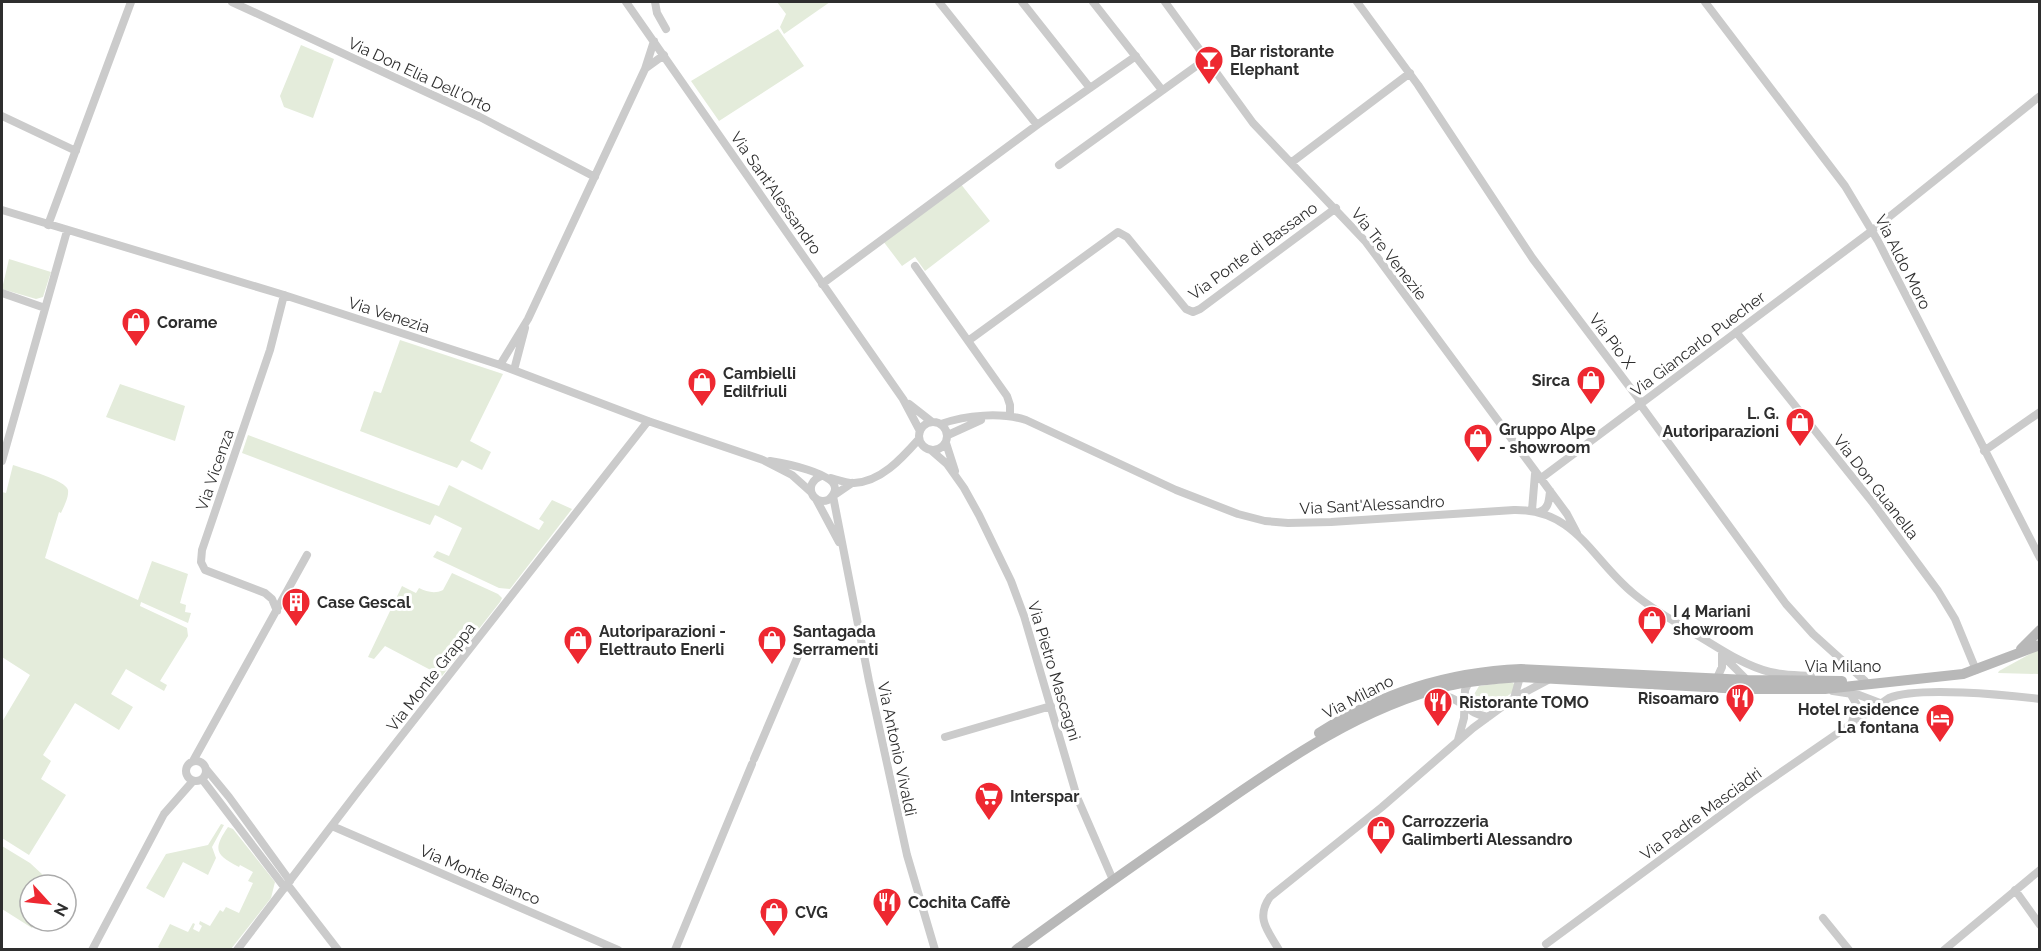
<svg xmlns="http://www.w3.org/2000/svg" width="2041" height="951" font-family="Raleway,sans-serif">
<rect width="100%" height="100%" fill="#fff"/>
<path fill="#e4ecdb" d="M777,2H830L784,34L780,27L786,14Z
M778,29L804,66L719,121L691,81Z
M301,45L334,59L313,118L284,107L280,96Z
M960,183L990,221L925,271L915,257L902,266L883,241Z
M9,259L51,272L43,297L36,299L2,289Z
M400,340L503,374L470,441L491,452L482,470L462,460L457,468L360,431L374,391L381,393Z
M120,384L185,406L175,441L106,417Z
M248,435L439,506L449,485L539,530L544,522L539,519L552,500L572,509L510,589L499,588L433,557L437,551L449,556L462,528L435,515L430,525L242,453Z
M13,465C24,469 66,480 68,490C69,497 64,506 61,513L59,512L45,558L138,600L152,561L188,574L180,603L186,605L185,612L191,613L188,623L141,602L140,606L187,628L188,636L160,681L167,685L164,691L126,669L111,694L133,707L119,730L75,703L43,755L51,761L41,779L66,795L29,855L2,838V722L30,675L2,657V492L6,493Z
M452,573L498,594L502,598L500,602L442,676L385,646L374,659L368,657L402,586L416,593L419,588C427,592 435,594 443,590Z
M2039,649V674L1998,673L1999,671Z
M1510,682L1515,684L1513,692L1488,710L1483,711L1475,704L1473,696L1479,686Z
M221,824L224,825L212,847L216,858L208,875L183,862L164,898L146,888L166,854L208,845Z
M228,827L233,829L275,882L271,898L231,949L163,950L158,947L170,924L188,932L193,923L195,924L193,929L199,932L202,926L199,924L200,921L210,926L220,910L223,912L226,907L239,913L253,883L248,881L253,872L240,865L239,867C216,855 212,850 228,827Z
M2,846L30,863L43,875L39,881L45,885H30V921H37L32,928L2,909Z"/>
<g fill="none" stroke-linecap="round" stroke-linejoin="round">
<path stroke="#cbcbcb" stroke-width="8" d="M232,2L480,117L595,177
M626,2L903,399L920,431
M655,2L657,13L666,29
M939,2L1037,125
M1022,2L1090,88
M1093,2L1162,90
M1165,2L1253,123L1366,242L1567,514L1577,533
M1357,2L1418,85L1533,259L1638,398L1640,404L1786,604L1813,634L1865,681
M1705,2L1845,186L1878,241L2040,558
M646,68L664,55
M2,116L76,151
M1292,162L1410,73
M1059,165L1206,59
M2,210L284,295L500,365L648,421L763,460L792,475L811,492
M48,225L131,2
M915,266L1007,396L1010,405V416
M822,284L1037,125L1136,56
M2,293L45,308
M1736,332L1873,503L1938,591L1955,619L1976,670
M968,341L1118,232L1127,237L1186,309L1193,312L1200,309L1336,208
M500,365L528,319L645,69L654,41
M514,370L525,328
M909,404L932,422
M919 436a14 14 0 1 1 28 0a14 14 0 1 1-28 0Z
M941,424C966,415 1001,412 1026,420L1176,490L1238,514L1265,521L1288,523L1331,522L1514,510C1576,509 1592,560 1634,594C1652,609 1672,620 1692,632C1716,646 1742,665 1770,672C1783,675 1797,675 1811,676
M948,435L981,420
M946,443L955,471
M932,451L947,464L964,488L979,515L1011,581L1024,616L1077,797L1113,880
M1984,451L2040,412
M2,461L67,231
M770,461C783,463 836,473 835,489C835,493 831,498 828,500C813,506 802,484 821,476
M831,478C838,480 846,483 854,483C881,482 902,458 919,439
M1540,479L1869,233L2040,96
M852,483L833,496L869,681L907,855L935,950
M816,499L839,542
M1532,510L1535,474
M1539,512C1549,509 1549,500 1550,491
M277,611L272,599L265,593L205,570L201,562L202,550L270,350L284,295
M1723,656L1747,680
M1717,678L1722,667V653
M1833,691L1859,695L1880,703
M1850,693L1857,705L1852,722
M1428,695C1463,693 1462,713 1488,717
M1514,698L1520,677L1518,674
M945,737L1051,706
M1458,740L1464,718L1465,690L1470,680
M754,759L798,656
M186 771a10 10 0 1 1 20 0a10 10 0 1 1-20 0Z
M193,761L307,555
M206,769L229,797L290,881
M202,779L285,888
M332,826L618,950
M287,884L338,950
M2015,890L2040,925
M1823,918L1849,950
M1546,944L1751,793L1889,698C1918,686 2006,695 2040,699
M92,950L164,814L193,781
M237,950L359,790L648,421
M675,950L752,764
M1279,950C1268,931 1255,918 1270,897L1382,807L1473,728L1514,698L1548,680
M1944,950L2040,870"/>
<path stroke="#b8b8b8" stroke-width="10" d="M2021,649L2040,630
M1319,733C1381,693 1447,672 1521,669L1747,680L1842,681
M1016,950C1076,906 1137,863 1198,821C1276,767 1355,709 1448,686C1472,680 1496,679 1520,677L1742,689H1825L1963,674L2040,645"/>
</g>
<defs>
<g id="bar-pin" transform="scale(1.5)"><path d="M0 17L-7.5 6A9.5 9.5 0 1 1 7.5 6Z" fill="#ee2831" stroke="#fff"/><path d="M-6-5H6L.8 .8V4.5H3.5V6h-7V4.5H-.8V.8Z" fill="#fff"/></g>
<g id="shop-pin" transform="scale(1.5)"><path d="M0 17L-7.5 6A9.5 9.5 0 1 1 7.5 6Z" fill="#ee2831" stroke="#fff"/><path d="M-5-2.5h2.3a2.7 3.5 0 0 1 5.4 0H5L5.5 6h-11ZM-1.5-2.5h3a1.5 2.3 0 0 0-3 0Z" fill="#fff"/></g>
<g id="building-pin" transform="scale(1.5)"><path d="M0 17L-7.5 6A9.5 9.5 0 1 1 7.5 6Z" fill="#ee2831" stroke="#fff"/><path d="M-4-6H4V6H1V3H-1V6H-4ZM-2.5-4.3h1.7v1.8h-1.7ZM.8-4.3h1.7v1.8H.8ZM-2.5-1h1.7V.8h-1.7ZM.8-1h1.7V.8H.8Z" fill="#fff"/></g>
<g id="restaurant-pin" transform="scale(1.5)"><path d="M0 17L-7.5 6A9.5 9.5 0 1 1 7.5 6Z" fill="#ee2831" stroke="#fff"/><path d="M-5-6h1v4h1v-4h1v4h1v-4h1v5L-1.5 .5V6h-2V.5L-5-1ZM5-6V6H3V1.5H1.5Q1.5-4 5-6Z" fill="#fff"/></g>
<g id="hotel-pin" transform="scale(1.5)"><path d="M0 17L-7.5 6A9.5 9.5 0 1 1 7.5 6Z" fill="#ee2831" stroke="#fff"/><path d="M-6-4.5h1.5V1H6V5H4.5V3h-9V5H-6ZM-4 0a1.8 1.8 0 1 1 3.6 0ZM.5 0V-2.5h3Q6-2.5 6 0Z" fill="#fff"/></g>
<g id="supermarket-pin" transform="scale(1.5)"><path d="M0 17L-7.5 6A9.5 9.5 0 1 1 7.5 6Z" fill="#ee2831" stroke="#fff"/><path d="M-6-5.5h2.5l.6 2H6L4.5 2H-2.5L-4.4-4H-6ZM-1.5 3.2a1.3 1.3 0 1 0 .1 0ZM3 3.2a1.3 1.3 0 1 0 .1 0Z" fill="#fff"/></g>
</defs>
<g fill-rule="evenodd">
<use href="#bar-pin" x="1209" y="60"/>
<use href="#shop-pin" x="136" y="322"/>
<use href="#shop-pin" x="1591" y="380"/>
<use href="#shop-pin" x="702" y="382"/>
<use href="#shop-pin" x="1800" y="422"/>
<use href="#shop-pin" x="1478" y="438"/>
<use href="#building-pin" x="296" y="602"/>
<use href="#shop-pin" x="1652" y="620"/>
<use href="#shop-pin" x="578" y="640"/>
<use href="#shop-pin" x="772" y="640"/>
<use href="#restaurant-pin" x="1740" y="698"/>
<use href="#restaurant-pin" x="1438" y="702"/>
<use href="#hotel-pin" x="1940" y="718"/>
<use href="#supermarket-pin" x="989" y="796"/>
<use href="#shop-pin" x="1381" y="830"/>
<use href="#restaurant-pin" x="887" y="902"/>
<use href="#shop-pin" x="774" y="912"/>
</g>
<g text-anchor="middle" dominant-baseline="central" stroke-width="6" stroke-linejoin="round" paint-order="stroke">
<g font-size="16" font-weight="bold" fill="#2e2e2e" stroke="#fff" text-anchor="start">
<text x="1230" y="51">Bar ristorante<tspan x="1230" dy="18">Elephant</tspan></text>
<text x="157" y="322">Corame</text>
<text x="723" y="373">Cambielli<tspan x="723" dy="18">Edilfriuli</tspan></text>
<text x="1570" y="380" text-anchor="end">Sirca</text>
<text x="1779" y="413" text-anchor="end">L. G.<tspan x="1779" dy="18">Autoriparazioni</tspan></text>
<text x="1499" y="429">Gruppo Alpe<tspan x="1499" dy="18">- showroom</tspan></text>
<text x="317" y="602">Case Gescal</text>
<text x="1673" y="611">I 4 Mariani<tspan x="1673" dy="18">showroom</tspan></text>
<text x="599" y="631">Autoriparazioni -<tspan x="599" dy="18">Elettrauto Enerli</tspan></text>
<text x="793" y="631">Santagada<tspan x="793" dy="18">Serramenti</tspan></text>
<text x="1719" y="698" text-anchor="end">Risoamaro</text>
<text x="1459" y="702">Ristorante TOMO</text>
<text x="1919" y="709" text-anchor="end">Hotel residence<tspan x="1919" dy="18">La fontana</tspan></text>
<text x="1010" y="796">Interspar</text>
<text x="1402" y="821">Carrozzeria<tspan x="1402" dy="18">Galimberti Alessandro</tspan></text>
<text x="908" y="902">Cochita Caffè</text>
<text x="795" y="912">CVG</text>
</g>
<g font-size="16" fill="#2e2e2e" stroke="#fff">
<text transform="translate(420 75) rotate(25)">Via Don Elia Dell'Orto</text>
<text transform="translate(776 193) rotate(55)">Via Sant'Alessandro</text>
<text transform="translate(1253 251) rotate(-36)">Via Ponte di Bassano</text>
<text transform="translate(1389 254) rotate(52)">Via Tre Venezie</text>
<text transform="translate(1903 262) rotate(63)">Via Aldo Moro</text>
<text transform="translate(389 315) rotate(18)">Via Venezia</text>
<text transform="translate(1612 341) rotate(53)">Via Pio X</text>
<text transform="translate(1698 344) rotate(-37)">Via Giancarlo Puecher</text>
<text transform="translate(215 470) rotate(-71)">Via Vicenza</text>
<text transform="translate(1876 487) rotate(52)">Via Don Guanella</text>
<text transform="translate(1372 505) rotate(-3)">Via Sant'Alessandro</text>
<text x="1843" y="666">Via Milano</text>
<text transform="translate(1054 671) rotate(73)">Via Pietro Mascagni</text>
<text transform="translate(431 677) rotate(-52)">Via Monte Grappa</text>
<text transform="translate(1358 697) rotate(-27)">Via Milano</text>
<text transform="translate(897 749) rotate(78)">Via Antonio Vivaldi</text>
<text transform="translate(1701 814) rotate(-36)">Via Padre Masciadri</text>
<text transform="translate(480 875) rotate(23)">Via Monte Bianco</text>
</g>
</g>
<rect width="2041" height="951" fill="none" stroke="#2e2e2e" stroke-width="6"/>
<g transform="translate(48 903) rotate(117)"><circle r="28" fill="#ffffff" stroke="#ababab" stroke-width="1.5"/>
<path d="M0-4.5L10 22L0 15L-10 22Z" fill="#ee2831"/>
<text y="-9" font-size="16" font-weight="bold" text-anchor="middle" fill="#2e2e2e">N</text>
</g>
</svg>
